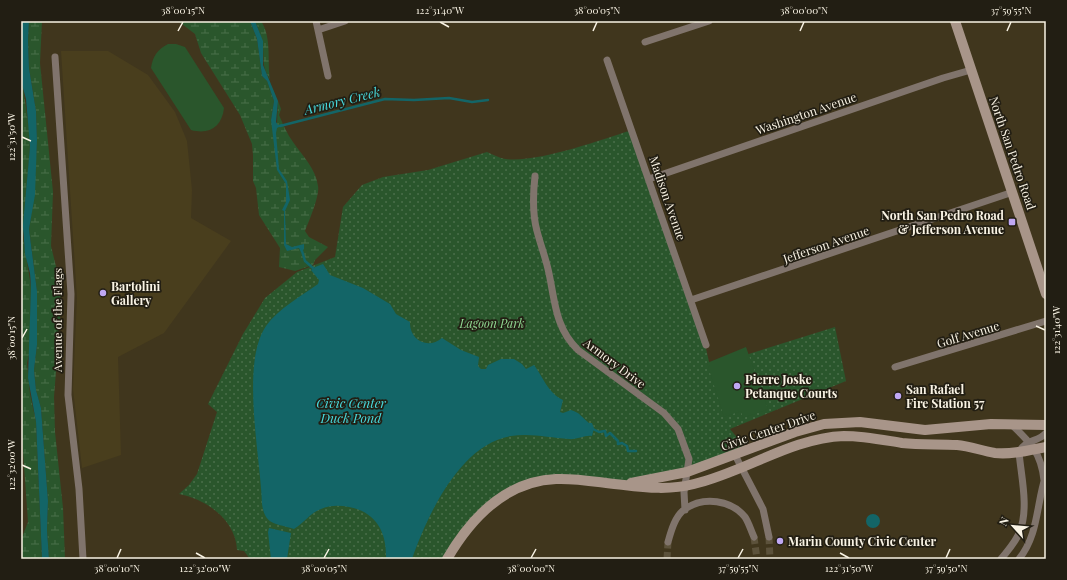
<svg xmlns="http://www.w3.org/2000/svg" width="1067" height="580" font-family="'Playfair Display',serif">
<defs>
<pattern id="grass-dots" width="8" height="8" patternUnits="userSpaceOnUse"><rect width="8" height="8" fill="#2a562c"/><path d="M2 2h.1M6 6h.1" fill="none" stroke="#4a6f4a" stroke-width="1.8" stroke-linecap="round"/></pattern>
<pattern id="wetland-marsh" width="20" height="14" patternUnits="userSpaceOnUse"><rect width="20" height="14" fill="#2a562c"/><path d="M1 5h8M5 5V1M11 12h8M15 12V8" fill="none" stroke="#4a6f4a"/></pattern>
</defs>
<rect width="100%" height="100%" fill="#40361d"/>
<path fill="#493e1d" d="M61,51H108L148,75L175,112L187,141L192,190L191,218L231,241L164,333L118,357L121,455L82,468L73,389L77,298Z"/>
<path fill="url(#grass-dots)" d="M629,131L704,340L710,366L835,327L846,381L730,429L744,446L698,465L638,481L556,479L501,497L447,559H250L244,551L237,550C236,520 206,499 179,494L189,485L197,474L217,412L208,404L243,334L265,298L297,272L335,257L343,207L362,185L383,177L428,170L487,152C491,154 496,156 501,158C528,166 601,140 629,131Z"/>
<path fill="url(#wetland-marsh)" d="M29,21H42L40,63L53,192L51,246L60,283L61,306L54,397L55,432L63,508L65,559H49L47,530L48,501L41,408L36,390L34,370L37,345V291L29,229L34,196L37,140L36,111L29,68L28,41Z
M178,21H250L257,39L262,76L267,81L274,101L271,120L277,124L278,101L281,109L279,115C283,124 287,134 293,142C302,155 316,169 318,186C320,195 309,221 305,231L309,237L328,247L315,260L313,265L295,271L279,267L280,248L259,215L256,188L253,181V155L252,144L240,115L201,53L195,34Z
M255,21H261C272,38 267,60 270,79C262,68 264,60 263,48C262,39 259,30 255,21Z
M21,74L29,128L30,146L23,237L31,287L30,350L27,363L30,394L36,422L42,559H21V540L28,522L21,423Z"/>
<path fill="#2a562c" d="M168,44H176L185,47L224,108C222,127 209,135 191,130L151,68C153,56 157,50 168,44Z
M746,347L768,409L743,418L741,411L724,417L707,363Z"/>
<path fill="#136567" d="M22,21H29L28,41L29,68L36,111L37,140L35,195L29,229L37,291V345L34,370L36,390L41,408L48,501L47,530L49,559H42L36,422L28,378L31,287L30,273L25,254L23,226L30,146L26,99L21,81Z
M250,21H255L263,41V65L278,101L276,122L278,125L282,124L283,125L277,128L276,133L279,169L287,181L290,200L285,211L286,244L292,247L304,244V249L301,252L299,248L287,251L284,245V211L282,210L286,202V184L277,170L271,120L274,101L267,81L262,76L257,39Z
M323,264L330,275L363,288L390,304L396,314L410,322C409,340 428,350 442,338L461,350L479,357L478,366L481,369H486L488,365L501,359H514L522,364L526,369L534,365C543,377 548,393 563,400L560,412L563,413L571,410C581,413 581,417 589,423H592L594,428L592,436C584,435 577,440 569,439C549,438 532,433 511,436C460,444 427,516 412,559H386C387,532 376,512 349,507C339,505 330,505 321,509C310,513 303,524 294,529C276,523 265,526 262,504C261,458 240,364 266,326C279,308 300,297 318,284L319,280L311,270L315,267Z
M866 521a7 7 0 1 1 14 0a7 7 0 1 1-14 0Z
M269,528L291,533L287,559H271L268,532Z"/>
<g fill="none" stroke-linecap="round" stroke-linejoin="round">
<path stroke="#136567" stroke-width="2.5" d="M280,126L385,99L414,100L449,98L472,102L488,100
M302,251L305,261L313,268
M593,429L599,432L605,431L606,436L610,433L618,441V444L622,443L627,446L628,451H636"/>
<path stroke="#5c523b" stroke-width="7" stroke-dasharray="7 3.5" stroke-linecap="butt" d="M754,537L757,559
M769,537L770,559
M667,559L668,542"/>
<path stroke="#80746c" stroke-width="7" d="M316,21L328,76
M318,30L345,21
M645,42L709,21
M55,57L71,294L68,395L79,489L83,559
M607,60L706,345
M535,176C533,194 532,213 537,231C540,243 545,256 548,269C555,298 554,327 578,350L664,413L678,429L689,459L684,492L685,510
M649,179L943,78L971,70
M691,300L1013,192
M895,367L1046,321
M1012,425C1031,443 1041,453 1044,480
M735,455L763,509L769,537
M668,542C671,531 675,516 685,509C704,496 731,500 745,517C749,523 751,531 754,537
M1001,559C1008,550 1016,542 1020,531C1029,507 1021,476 1019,452C1027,438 1037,443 1046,433
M1019,559C1039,534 1036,504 1046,475"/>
<path stroke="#a89589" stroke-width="10" d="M955,21L1046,294
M631,483L687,472L795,432L824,424L860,422L925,430L991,424L1046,425
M447,559C471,518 506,481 556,479C579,478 601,483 624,485C647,488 671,490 694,484C745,472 791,438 844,436C864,436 883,440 902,443C920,445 938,444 957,445C970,446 982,451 995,453C1011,455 1030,450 1046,447"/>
</g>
<path fill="none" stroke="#f9f3e4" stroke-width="1.5" d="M440,22L449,27M178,31L183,22M593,31L597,22M800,31L804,22M1007,31L1011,22M22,137L31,141M1036,326L1045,330M22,338L27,329M22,465L31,469M196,553L205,558M840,553L849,558M117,558L121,549M324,558L329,549M531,558L536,549M738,558L743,549M946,558L950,549"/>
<g fill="#c0a8f4" stroke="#221e13" stroke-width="1.5">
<rect x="1008" y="218" width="8" height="8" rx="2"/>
<circle cx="103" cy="293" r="4"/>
<circle cx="737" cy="386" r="4"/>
<circle cx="898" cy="396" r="4"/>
<circle cx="780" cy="541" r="4"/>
</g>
<g text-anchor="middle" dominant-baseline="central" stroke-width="3.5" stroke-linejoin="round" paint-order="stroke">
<g font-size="12" fill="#f9f3e4" stroke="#221e13">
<text transform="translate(806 113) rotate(-19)">Washington Avenue</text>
<text transform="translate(1013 153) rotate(71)">North San Pedro Road</text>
<text transform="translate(668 198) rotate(71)">Madison Avenue</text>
<text transform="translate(826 244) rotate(-19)">Jefferson Avenue</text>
<text transform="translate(57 320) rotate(-90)">Avenue of the Flags</text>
<text transform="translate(968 334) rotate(-17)">Golf Avenue</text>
<text transform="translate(615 363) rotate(37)">Armory Drive</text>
<text transform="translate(768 430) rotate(-19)">Civic Center Drive</text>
</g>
<g font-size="12" font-weight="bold" fill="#f9f3e4" stroke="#221e13" text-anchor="start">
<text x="1004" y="215" text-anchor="end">North San Pedro Road<tspan x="1004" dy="14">&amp; Jefferson Avenue</tspan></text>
<text x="111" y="286">Bartolini<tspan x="111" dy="14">Gallery</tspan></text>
<text x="745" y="379">Pierre Joske<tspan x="745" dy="14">Petanque Courts</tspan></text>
<text x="906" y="389">San Rafael<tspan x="906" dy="14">Fire Station 57</tspan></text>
<text x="788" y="541">Marin County Civic Center</text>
</g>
<g font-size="12" font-style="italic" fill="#90d992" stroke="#221e13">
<text x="492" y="323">Lagoon Park</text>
</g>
<g font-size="13" font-style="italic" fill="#48dbdf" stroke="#221e13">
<text transform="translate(342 100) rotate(-14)">Armory Creek</text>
<text x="351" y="402">Civic Center<tspan x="351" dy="15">Duck Pond</tspan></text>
</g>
</g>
<rect width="1067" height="580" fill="none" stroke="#221e13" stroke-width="44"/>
<g transform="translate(1013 526) rotate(297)" stroke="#221e13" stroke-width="3" paint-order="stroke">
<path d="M0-3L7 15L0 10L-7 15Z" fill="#f9f3e4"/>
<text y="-6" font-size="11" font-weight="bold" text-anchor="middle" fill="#f9f3e4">N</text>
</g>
<rect x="22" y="22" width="1023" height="536" fill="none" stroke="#f9f3e4" stroke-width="1.5"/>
<g font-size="10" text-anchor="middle" fill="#f9f3e4">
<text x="183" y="14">38°00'15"N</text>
<text x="440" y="14">122°31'40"W</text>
<text x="597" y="14">38°00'05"N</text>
<text x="804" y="14">38°00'00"N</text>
<text x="1011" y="14">37°59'55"N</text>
<text transform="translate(11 137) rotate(-90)" y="4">122°31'50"W</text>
<text transform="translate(1056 330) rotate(-90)" y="4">122°31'40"W</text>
<text transform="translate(11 338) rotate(-90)" y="4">38°00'15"N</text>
<text transform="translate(11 465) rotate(-90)" y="4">122°32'00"W</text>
<text x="117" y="572">38°00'10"N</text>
<text x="205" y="572">122°32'00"W</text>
<text x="324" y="572">38°00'05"N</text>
<text x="531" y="572">38°00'00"N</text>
<text x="738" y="572">37°59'55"N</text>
<text x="849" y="572">122°31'50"W</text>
<text x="946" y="572">37°59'50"N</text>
</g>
</svg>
